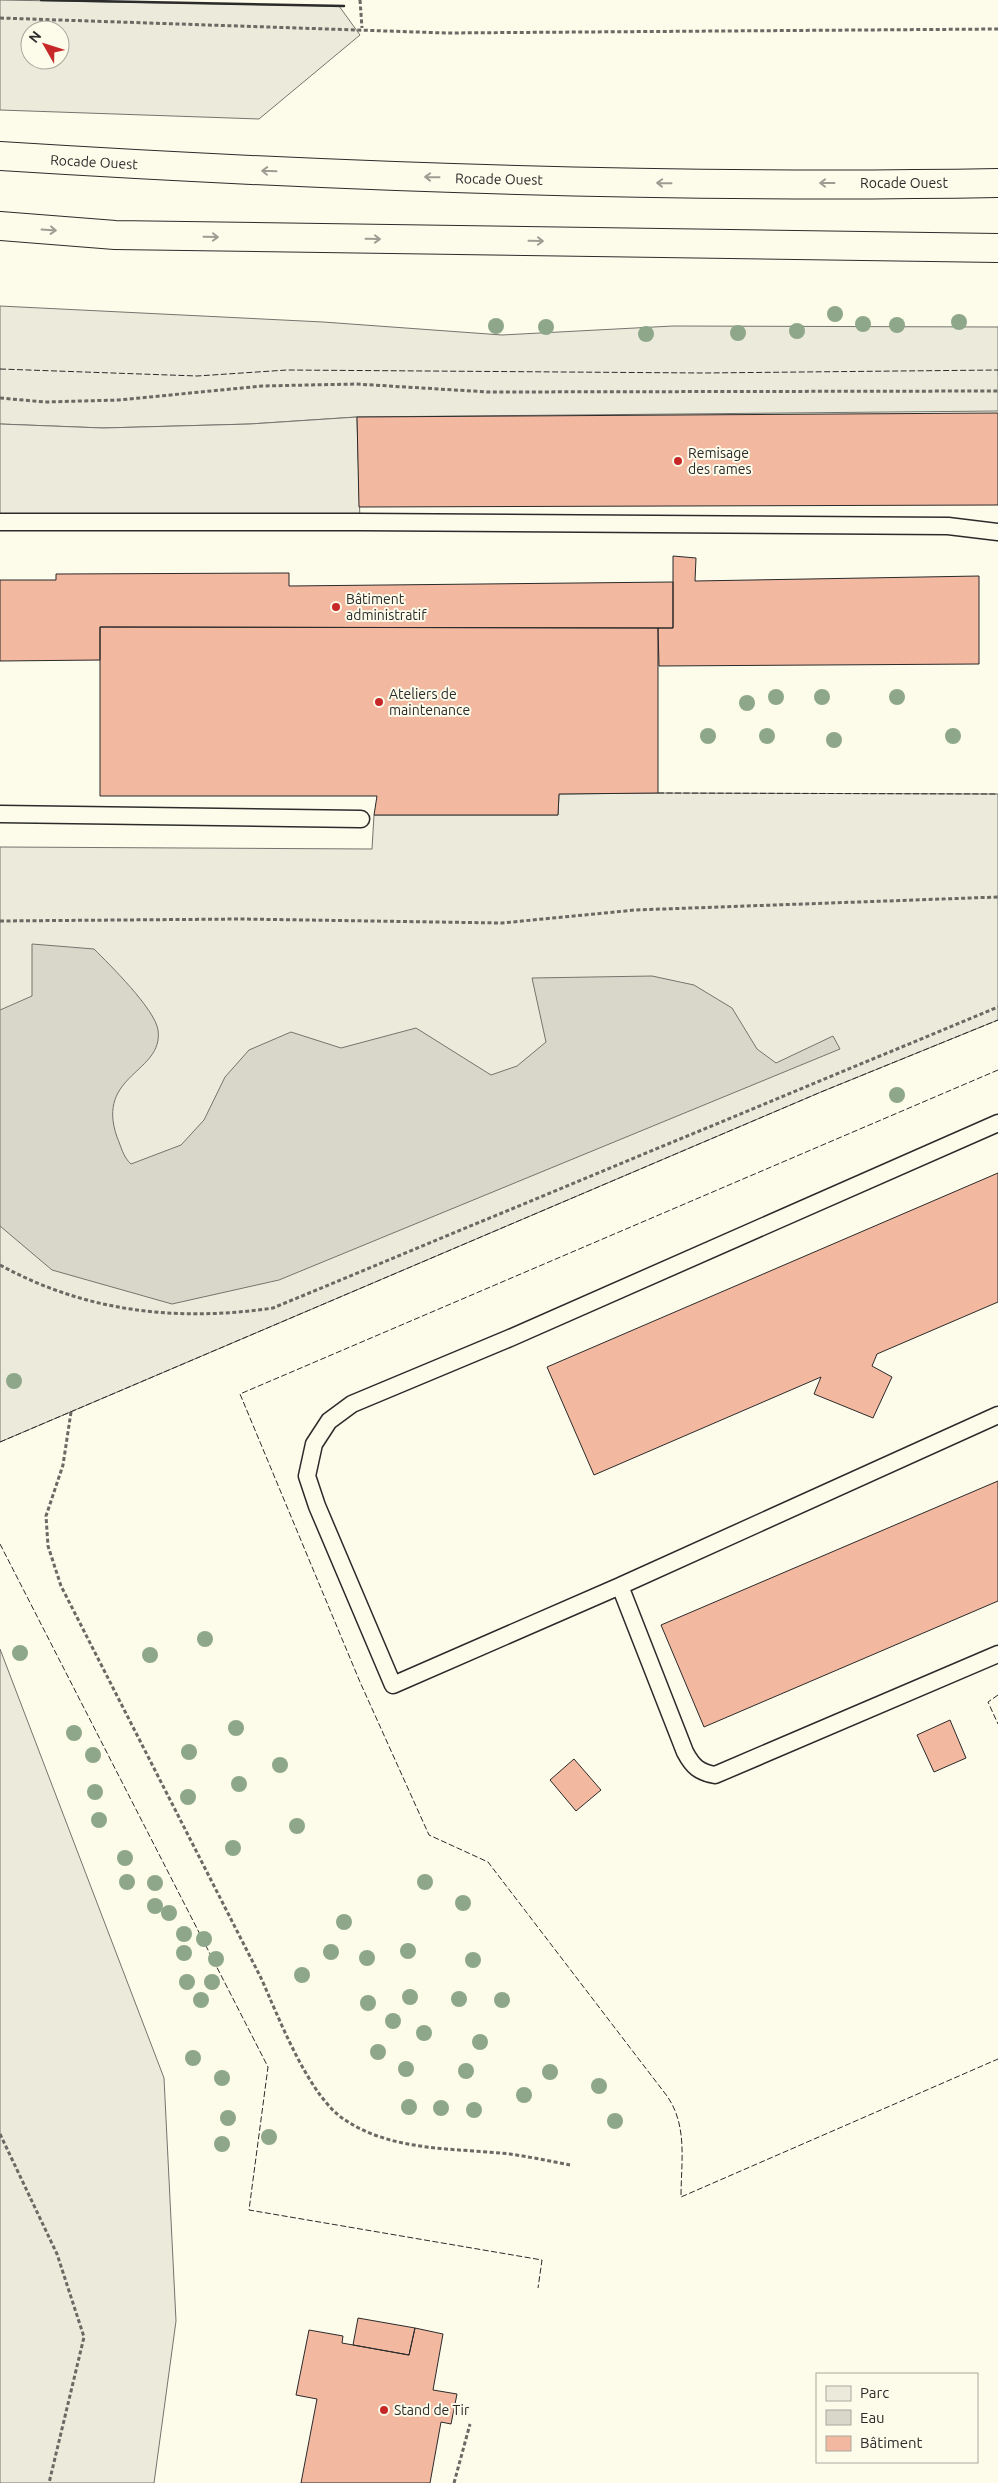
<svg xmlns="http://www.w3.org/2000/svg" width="998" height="2483" font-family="Ubuntu,sans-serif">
<rect width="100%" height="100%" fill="#fdfbea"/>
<path fill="#ecebdb" stroke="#74746e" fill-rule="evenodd" d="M0,0L339,6L360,35L259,119L0,110ZM30,30H60V60H30Z
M0,306L323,322L502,335L673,326L998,327V411L357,417L250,424L103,428L0,424Z
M658,793L998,794V1020L821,1092L0,1442V847L372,849L374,815H558L559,794Z
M0,1649L164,2078L176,2321L154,2483H0Z"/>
<path fill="#eceadb" stroke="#74746e" d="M357,417L360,522H0V424L103,428L250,424Z"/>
<path fill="#d8d7c9" stroke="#74746e" d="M32,944L94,949C109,964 155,1009 158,1030C164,1073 95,1074 117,1137C121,1146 123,1157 131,1164L181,1145L204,1120L225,1077L249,1050L291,1032L341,1048L416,1028L491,1075L517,1066L546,1042L532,978L652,976L694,985L732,1008L757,1049L776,1063L833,1036L840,1049L279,1280L172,1304L52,1270L0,1226V1010L32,996Z"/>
<path fill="#f2b8a0" stroke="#2b2b2b" d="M998,413V505L359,507L357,417Z
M673,556L696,558L695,581L979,576V664L659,666L658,628H673Z
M289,573V586L673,582V628L100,627V660L0,661V580H56V574Z
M100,627L658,628V793L559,794L558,815H374L377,796H100Z
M998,1173V1302L877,1354L872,1366L892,1377L873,1418L814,1394L821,1377L594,1475L547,1367Z
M998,1481V1601L704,1727L661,1625Z
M950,1720L966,1758L934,1772L917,1735Z
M574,1759L601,1790L576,1811L550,1780Z
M358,2318L415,2328L409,2355L353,2345Z
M415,2328L443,2334L433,2390L457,2394L451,2424L441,2422L430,2483H301L317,2399L296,2395L309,2330L343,2336L342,2343L409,2355Z"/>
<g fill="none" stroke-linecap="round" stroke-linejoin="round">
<g stroke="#2b2b2b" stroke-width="19">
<path id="lane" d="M0,522H360L948,526L998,532
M0,814L361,819
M998,1415L620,1586L685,1752C693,1767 699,1772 715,1775L998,1654
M620,1586L393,1685L317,1506L307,1476L314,1444L329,1421L352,1404L510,1338L998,1123"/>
</g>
<g stroke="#2b2b2b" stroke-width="30">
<path id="highway" d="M0,156C332,177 665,189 998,183
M0,226L115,235L998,248"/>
</g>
<path stroke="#6a6964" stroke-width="3" stroke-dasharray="4 2.5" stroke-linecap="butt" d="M360,0L362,28
M0,18L446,33L998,29
M0,398L45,402L119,400L262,386L356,384L488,392L998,391
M0,921L241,919L502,923L635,910L998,897
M0,1265C86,1312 177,1322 273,1308L998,1007
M71,1412L63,1465L46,1516L48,1546L61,1586L261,1978C279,2018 309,2097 345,2120C393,2152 456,2148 510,2154C530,2157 550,2161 570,2165
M0,2134L57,2254L84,2337L49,2483
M454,2483L470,2424"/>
<use href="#lane" stroke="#fdfbea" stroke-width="16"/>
<use href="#highway" stroke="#fdfbea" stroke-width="28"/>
<path stroke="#2b2b2b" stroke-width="1" stroke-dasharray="6 2.5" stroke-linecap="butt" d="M0,369L197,376L287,370L703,373L998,370
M658,793L998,794
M998,1070L240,1394L360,1682L429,1835L488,1862L667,2096C688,2126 681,2162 681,2197L998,2059
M0,1442L821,1092L998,1020
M0,1544L268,2067L249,2210L542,2260L538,2288
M998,1695L988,1702L998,1724"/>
<path stroke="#2b2b2b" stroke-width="2.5" d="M41,0L344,6"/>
</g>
<g fill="#8ea78a">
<circle cx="835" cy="314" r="8"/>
<circle cx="959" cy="322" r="8"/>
<circle cx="863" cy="324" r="8"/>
<circle cx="897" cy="325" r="8"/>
<circle cx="496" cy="326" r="8"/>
<circle cx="546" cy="327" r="8"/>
<circle cx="797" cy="331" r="8"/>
<circle cx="738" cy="333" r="8"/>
<circle cx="646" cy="334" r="8"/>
<circle cx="776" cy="697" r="8"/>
<circle cx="822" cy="697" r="8"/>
<circle cx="897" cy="697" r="8"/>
<circle cx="747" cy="703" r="8"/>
<circle cx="708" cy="736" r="8"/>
<circle cx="767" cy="736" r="8"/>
<circle cx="953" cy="736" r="8"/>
<circle cx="834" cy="740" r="8"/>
<circle cx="897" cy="1095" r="8"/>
<circle cx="14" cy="1381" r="8"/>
<circle cx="205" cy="1639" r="8"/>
<circle cx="20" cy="1653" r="8"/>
<circle cx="150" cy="1655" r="8"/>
<circle cx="236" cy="1728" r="8"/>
<circle cx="74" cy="1733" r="8"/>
<circle cx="189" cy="1752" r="8"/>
<circle cx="93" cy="1755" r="8"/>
<circle cx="280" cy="1765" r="8"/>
<circle cx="239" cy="1784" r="8"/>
<circle cx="95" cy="1792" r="8"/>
<circle cx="188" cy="1797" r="8"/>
<circle cx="99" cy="1820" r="8"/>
<circle cx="297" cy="1826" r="8"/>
<circle cx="233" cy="1848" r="8"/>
<circle cx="125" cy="1858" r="8"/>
<circle cx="127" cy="1882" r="8"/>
<circle cx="425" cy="1882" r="8"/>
<circle cx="155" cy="1883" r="8"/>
<circle cx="463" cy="1903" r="8"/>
<circle cx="155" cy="1906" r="8"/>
<circle cx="169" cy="1913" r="8"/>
<circle cx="344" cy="1922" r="8"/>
<circle cx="184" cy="1934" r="8"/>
<circle cx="204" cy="1939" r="8"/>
<circle cx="408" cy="1951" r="8"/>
<circle cx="331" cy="1952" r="8"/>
<circle cx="184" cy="1953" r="8"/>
<circle cx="367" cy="1958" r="8"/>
<circle cx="216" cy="1959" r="8"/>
<circle cx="473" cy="1960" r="8"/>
<circle cx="302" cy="1975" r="8"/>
<circle cx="187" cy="1982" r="8"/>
<circle cx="212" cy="1982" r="8"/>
<circle cx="410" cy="1997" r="8"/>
<circle cx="459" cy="1999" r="8"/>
<circle cx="201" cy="2000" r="8"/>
<circle cx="502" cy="2000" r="8"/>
<circle cx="368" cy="2003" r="8"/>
<circle cx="393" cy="2021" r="8"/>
<circle cx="424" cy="2033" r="8"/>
<circle cx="480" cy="2042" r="8"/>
<circle cx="378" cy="2052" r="8"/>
<circle cx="193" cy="2058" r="8"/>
<circle cx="406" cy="2069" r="8"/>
<circle cx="466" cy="2071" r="8"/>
<circle cx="550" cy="2072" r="8"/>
<circle cx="222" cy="2078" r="8"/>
<circle cx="599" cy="2086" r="8"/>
<circle cx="524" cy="2095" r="8"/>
<circle cx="409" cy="2107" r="8"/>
<circle cx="441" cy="2108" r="8"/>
<circle cx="474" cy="2110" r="8"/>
<circle cx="228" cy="2118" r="8"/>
<circle cx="615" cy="2121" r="8"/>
<circle cx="269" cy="2137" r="8"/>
<circle cx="222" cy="2144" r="8"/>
</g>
<defs><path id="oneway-shaft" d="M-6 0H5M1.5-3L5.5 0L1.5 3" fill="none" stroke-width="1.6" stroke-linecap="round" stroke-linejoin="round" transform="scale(1.25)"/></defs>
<g stroke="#9e9d94">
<use href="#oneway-shaft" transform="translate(269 171) rotate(-178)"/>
<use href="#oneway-shaft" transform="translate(432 177) rotate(-179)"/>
<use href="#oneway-shaft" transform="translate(664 183) rotate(-179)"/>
<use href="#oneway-shaft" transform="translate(827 183) rotate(-180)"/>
<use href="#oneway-shaft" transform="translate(49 230) rotate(4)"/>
<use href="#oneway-shaft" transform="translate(211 237) rotate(1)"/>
<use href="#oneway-shaft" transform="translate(373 239) rotate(1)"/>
<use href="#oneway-shaft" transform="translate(536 241) rotate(1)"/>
</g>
<g fill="#c62828" stroke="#fdfbea" stroke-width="2">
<circle cx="678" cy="461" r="5"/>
<circle cx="336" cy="607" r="5"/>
<circle cx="379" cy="702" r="5"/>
<circle cx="384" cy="2410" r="5"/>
</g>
<g text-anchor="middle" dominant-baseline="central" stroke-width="4" stroke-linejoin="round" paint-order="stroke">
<g font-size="14" fill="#2b2b2b" stroke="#fdfbea">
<text transform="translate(94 162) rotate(3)">Rocade Ouest</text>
<text transform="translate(499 179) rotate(1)">Rocade Ouest</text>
<text x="904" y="183">Rocade Ouest</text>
</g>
<g font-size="14" fill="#2b2b2b" stroke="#fdfbea" text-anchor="start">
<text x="688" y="453">Remisage<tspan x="688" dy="16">des rames</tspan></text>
<text x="346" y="599">Bâtiment<tspan x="346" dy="16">administratif</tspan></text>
<text x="389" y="694">Ateliers de<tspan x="389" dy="16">maintenance</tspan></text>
<text x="394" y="2410">Stand de Tir</text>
</g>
</g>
<rect x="816" y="2373" width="162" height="90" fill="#fdfbea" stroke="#a9a89e"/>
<rect x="826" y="2386" width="25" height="15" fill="#ecebdb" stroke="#a9a89e"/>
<text x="860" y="2398" font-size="15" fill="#2b2b2b">Parc</text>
<rect x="826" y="2410" width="25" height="15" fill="#d8d7c9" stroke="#a9a89e"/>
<text x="860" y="2423" font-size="15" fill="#2b2b2b">Eau</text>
<rect x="826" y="2436" width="25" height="15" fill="#f2b8a0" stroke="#a9a89e"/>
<text x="860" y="2448" font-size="15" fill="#2b2b2b">Bâtiment</text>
<g transform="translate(45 45) rotate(309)"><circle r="24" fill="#fdfbea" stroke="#a9a89e"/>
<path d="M0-4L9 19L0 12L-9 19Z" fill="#c62828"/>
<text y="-8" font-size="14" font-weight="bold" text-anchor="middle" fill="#2b2b2b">N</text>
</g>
</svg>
